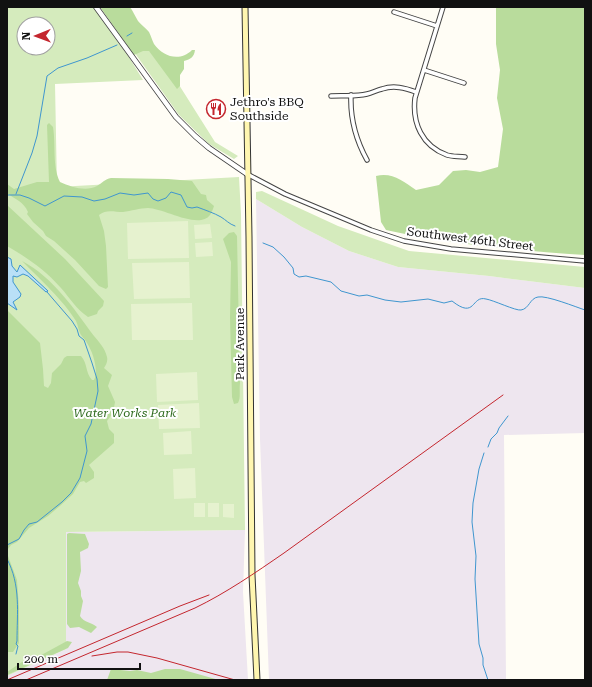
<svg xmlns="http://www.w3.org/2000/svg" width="592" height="687" font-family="'Roboto Serif',serif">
<rect width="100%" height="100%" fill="#fffdf5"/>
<path fill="#eee6ef" d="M256,199L302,227L349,251L398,267L489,276L585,288V433L504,435L506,680H269L260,439Z
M245,530L243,592L248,680H7V676L66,649V532Z"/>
<path fill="#d5ebbd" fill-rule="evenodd" d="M7,7H93L127,54L143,80L55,84L57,187L239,177L241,214L245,530L66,532V649L7,676ZM24,24H48V48H24Z
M102,7L169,69L215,142L238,156L234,159L209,144L179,115Z
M262,191L338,226L409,251L585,267V288L489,276L398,267L349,251L302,227L256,199V192Z"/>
<path fill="#b9dc9c" d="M100,7H130C133,11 135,16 138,21C141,25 146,28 149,32C151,36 152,40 154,44C163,57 180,62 192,50H195C194,57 191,59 184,61V69L180,75V86L177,89L149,51H143L134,55Z
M496,7H585V255C518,250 452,245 386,230L381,222L376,176C392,172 403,181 416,190L439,185L453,171L466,170L480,172L498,167L503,129L497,98L500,70L496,44Z
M49,123L53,127C56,145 52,166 60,182C71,187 86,192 97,186C102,183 105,179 111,178L168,179L192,181L201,194L206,195L207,200L214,206C213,209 212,212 210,215C199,230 163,208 148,208C140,208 131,211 123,212C114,212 106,209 99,215L104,231L106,246L108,287L106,289L99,286L75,260L54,241L46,236L43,231L33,222L27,214L28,212C23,201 16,200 7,193V184L14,189L37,182H49L47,125Z
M7,205L65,259L104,301L103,306L98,311L97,314L88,317C76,309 70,298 61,288C45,270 28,258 7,246Z
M234,232L237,236L240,383C239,390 241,397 238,403L234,404L232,397L230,318L231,262L223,239L229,233Z
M22,261C53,277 74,309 94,336C99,342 105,348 107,357C108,361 106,365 104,368L112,375L108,386L115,402L113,413L107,421L109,429L114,434V443L89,465L94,472V478L86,483L84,481L80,482L73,494L61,505L48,516L29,528L17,542L11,545L8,549V556L17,580L19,608V643L13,652H8L7,650V310L40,343L43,369L44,386L48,388L51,383L52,373L61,364L64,358L67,356H81C88,364 85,372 92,380H94C99,371 93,352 87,343C85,339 81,336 80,333C78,329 78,325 76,321C64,301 39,278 22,261Z
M69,533L85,534L89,544L88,548L80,552L81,571L78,583L81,591V596L83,601L80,616C84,623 92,622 97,627L91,633L79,627L70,628L67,624V534Z
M67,641L72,642L68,648L7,675V672L22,662L34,659Z
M111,669L130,671L137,670L151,673L165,669H180L219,680H107Z"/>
<path fill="#e6f2cf" d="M188,221L189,258L128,259L127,223Z
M210,224L212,238L195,239L194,225Z
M212,242L213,256L196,257L195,243Z
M189,262L190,298L134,299L132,263Z
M192,303L193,340H132L131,304Z
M197,372L198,400L157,402L156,374Z
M199,403L200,428L159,429L158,405Z
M191,431L192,454L164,455L163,433Z
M195,468L196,498L174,499L173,469Z
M194,503H205V517H194Z
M208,503H219V517H208Z
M223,504H234V518L223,517Z"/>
<path fill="#b9e0f7" stroke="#3f96cf" d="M7,257L11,259L12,266L17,272L20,265L48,291L46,292L28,276L23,274L17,277L13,276V282L21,294L20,297L13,302L17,310L7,303Z"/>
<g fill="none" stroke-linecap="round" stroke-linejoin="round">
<path stroke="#3f96cf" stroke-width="1" d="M127,36L132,33
M16,194L32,153L37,136L47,76L58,68L87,58L117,45
M7,195H20L29,198L45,206L64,196L82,197L94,201L105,199L120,193L134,195L148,193L153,199L158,201L166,198L171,192L181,195L187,207L192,208L197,207C205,210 214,213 221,217C226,220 229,224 235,226
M263,243L273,247L284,257L293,268L294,274L299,277L306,276L331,282L341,291L359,296L367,295L385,300L401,302L428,299L444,303L452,301C476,320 471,295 486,299C493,300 516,311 521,310C529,309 530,298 538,297C546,295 576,307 585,310
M488,447L491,439L497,433L499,428L508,416
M484,453L479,469L473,503L472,522L476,556L475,579L479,644L483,658V665L488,680
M7,545L19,539L24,530L29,524L37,522L62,502L71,493L80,478L87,451L85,436L91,424L98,391L97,379L92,363L84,340L79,336L77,329L72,321L47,292
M7,559C21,585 17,613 17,641L16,644L18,646L16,654"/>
<g stroke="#444" stroke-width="5.5">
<path id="minor" d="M443,7L415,98C412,123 422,146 447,155C453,157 459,156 465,157
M394,12L437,26
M424,70L464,83
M351,95C350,119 356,140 367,160
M331,96C343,95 355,97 367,94C372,93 377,90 382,89C394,85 405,88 416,92
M247,174L285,194L371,230L404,241L451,249L585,261"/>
</g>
<g stroke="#444" stroke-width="6">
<path id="tertiary" d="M96,7L176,117L195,136L209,148L247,174"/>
</g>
<g stroke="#333" stroke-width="7">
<path id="secondary" d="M245,7L249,237L252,575L257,680"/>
</g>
<use href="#minor" stroke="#fff" stroke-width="3.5"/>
<use href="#tertiary" stroke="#fff" stroke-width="4.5"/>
<use href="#secondary" stroke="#fff6b0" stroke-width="5"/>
<path stroke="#c4262e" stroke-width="1" d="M92,656L117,652H128L157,658L235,680
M7,680L180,606L209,595
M26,680L195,608C226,593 255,573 284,553L503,395"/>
</g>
<defs>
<g id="restaurant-ring" transform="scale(1)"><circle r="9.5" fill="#fff" stroke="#c4262e" stroke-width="1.5"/><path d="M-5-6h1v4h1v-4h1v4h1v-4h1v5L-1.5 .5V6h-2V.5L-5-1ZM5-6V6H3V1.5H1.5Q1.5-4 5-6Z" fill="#c4262e"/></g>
</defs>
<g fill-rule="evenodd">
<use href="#restaurant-ring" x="216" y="109"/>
</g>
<g text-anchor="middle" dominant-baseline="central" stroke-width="4" stroke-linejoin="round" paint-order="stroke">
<g font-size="12" fill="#111" stroke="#fff" text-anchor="start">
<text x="230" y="102">Jethro's BBQ<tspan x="230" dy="14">Southside</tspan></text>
</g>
<g font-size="12" fill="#111" stroke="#fff">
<text transform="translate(470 239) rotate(7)">Southwest 46th Street</text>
<text transform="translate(240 344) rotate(-90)">Park Avenue</text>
</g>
<g font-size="12" font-style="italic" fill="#2f6b1f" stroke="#fff">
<text x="125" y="413">Water Works Park</text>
</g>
</g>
<rect width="592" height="687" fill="none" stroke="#111111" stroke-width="16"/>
<g transform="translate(36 36) rotate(269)"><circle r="19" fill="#ffffff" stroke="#a0a0a0"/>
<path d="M0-3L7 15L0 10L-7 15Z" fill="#c4262e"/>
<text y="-6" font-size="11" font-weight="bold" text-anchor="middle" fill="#111111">N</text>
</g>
<path d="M18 663v6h122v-6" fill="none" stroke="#111111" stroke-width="2"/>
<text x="24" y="663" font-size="12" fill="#111111" stroke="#ffffff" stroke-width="3" paint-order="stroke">200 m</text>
</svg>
